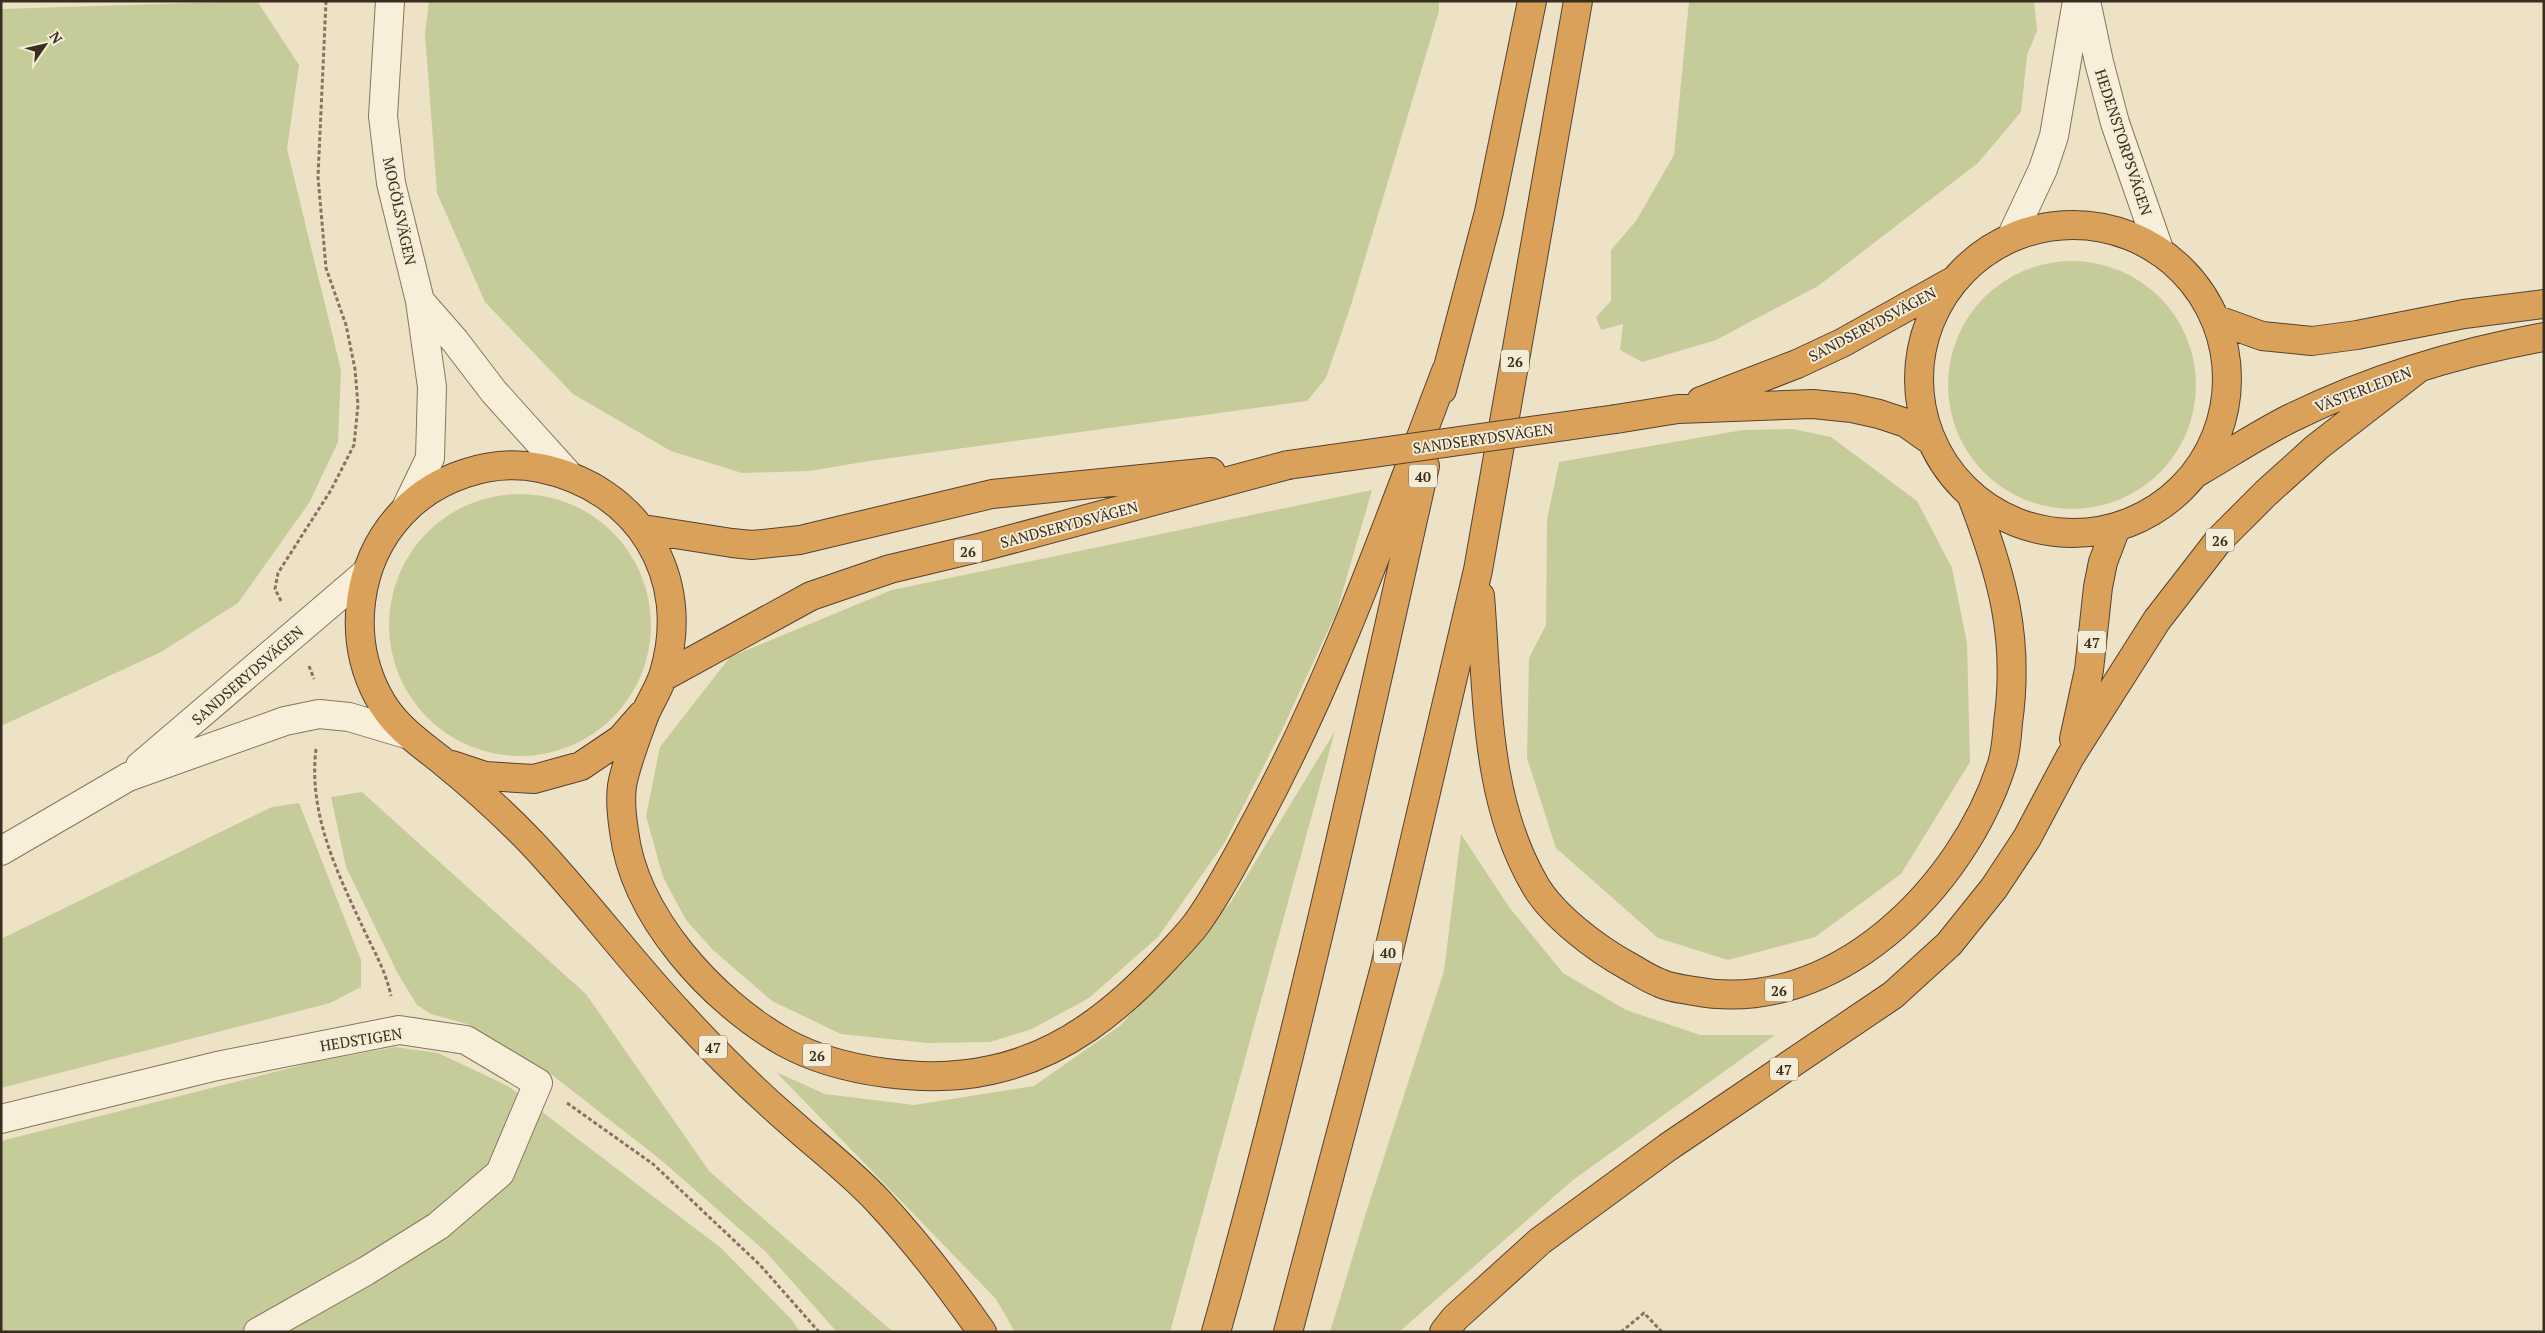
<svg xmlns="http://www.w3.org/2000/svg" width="2545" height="1333" font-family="'PT Serif',serif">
<rect width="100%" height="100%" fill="#ede2c6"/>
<path fill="#c6cb9a" d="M257,1L299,65L287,149L341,370L338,442L309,503L238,603L161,652L1,726V9Z
M429,1H1439V11L1351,305L1326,378L1307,401L869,461L809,471L742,473L671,451L573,394L485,302L437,193L425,34Z
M1689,1H2034L2037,31L2027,55L2021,112L1978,163L1818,286L1716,340L1642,362L1620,350L1623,324L1601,330L1596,317L1611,301V250L1636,221L1674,155Z
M1948 385a124 124 0 1 1 248 0a124 124 0 1 1-248 0Z
M1793,429L1831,437L1917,501L1952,568L1967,643L1970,762L1901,874L1815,937L1728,960L1658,938L1556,848L1527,758L1529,658L1546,625L1547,520L1559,462L1743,430Z
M1372,490L1337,611L1282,730L1225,842L1158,937L1089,998L1032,1029L990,1042L928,1043L841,1034L772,1001L713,950L686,920L663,877L646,816L660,747L730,657L892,590Z
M389 625a131 131 0 1 1 262 0a131 131 0 1 1-262 0Z
M1335,731L1170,1332H1015L996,1299L776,1072L825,1094L914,1105L1034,1086L1121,1025L1231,902Z
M362,792L586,994L709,1171L893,1332H837L765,1251L661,1160L547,1071L467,1024L431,1014L417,1005L398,974L346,867L331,797Z
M299,803L361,960V987L330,1003L1,1088V939L272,807Z
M1461,834L1509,907L1563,973L1626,1010L1700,1035H1775L1573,1180L1399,1332H1330L1365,1216L1444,971Z
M395,1047L438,1053L508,1086L721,1248L792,1320L800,1332H1V1141L314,1062Z"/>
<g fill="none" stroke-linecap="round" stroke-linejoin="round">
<g stroke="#88745c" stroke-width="30">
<path id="minor" d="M390,1L383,116L391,183L420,301L432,387L430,458L405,510
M2086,1L2099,62L2115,123L2160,252
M2013,233L2043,169L2054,136L2077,1
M420,301L455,341L494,392L567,473
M140,766L366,573
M1,851L128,777L285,721L319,714L349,717L406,734
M1,1119L217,1066L399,1030L466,1040L538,1083L500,1173L438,1226L366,1271L258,1332"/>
</g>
<g stroke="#564230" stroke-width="30">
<path id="highway" d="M1919 379a154 154 0 1 1 308 0a154 154 0 1 1-308 0Z
M2215,319L2262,336L2312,341L2357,335L2464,314L2544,304
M1442,390L1489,212L1532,1
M1701,401L1797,364L1842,343L1953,281
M1616,419L1678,409L1813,404L1852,408L1879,414L1906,423L1930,440
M2198,472C2229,454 2259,434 2291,418C2371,379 2456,353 2544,337
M643,529L732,543L752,545L800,540L992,494L1211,472
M1480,596C1488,693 1484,798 1535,885C1553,916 1597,949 1628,966C1639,972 1649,979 1660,983C1670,988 1683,989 1694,991C1834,1018 1963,887 2002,764C2006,751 2007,736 2008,723C2020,638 2002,575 1972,497
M663,677L811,596L890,569L982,547L1288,465
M2074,739L2089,670L2098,587L2103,562L2116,528
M452,765L485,776L534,779L581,766L621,739L642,715
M982,1332C950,1286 916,1242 878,1201C851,1172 818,1147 788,1120C750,1087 714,1051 680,1014C628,958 583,897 531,842C503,813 472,785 441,760C417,741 393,725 378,696C347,637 356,562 402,513C436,477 491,458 540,468C638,488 693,576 664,673C660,687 651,700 645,714C638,733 625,766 622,786C620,800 622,818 624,831C634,916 712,1001 784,1042C840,1073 929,1084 991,1070C1063,1055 1118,1010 1167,957C1177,946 1188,935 1197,923C1220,891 1239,853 1258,818C1335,675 1388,523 1446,371
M1216,1332C1297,1046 1360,755 1425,466
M1288,1332L1385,967L1478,570L1578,1
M1444,1332L1455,1318L1540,1241L1668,1147L1893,995L1949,944L1994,888L2027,838L2070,757L2157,620L2219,540L2266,493L2317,447L2419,368"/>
</g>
<path stroke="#88745c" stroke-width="3" stroke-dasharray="4 2.5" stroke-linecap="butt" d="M281,601L275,589L278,573L331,490L354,445L358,405L355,369L346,325L326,268L318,177L326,1
M309,666L314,679
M316,749C308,815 338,874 365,932C375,953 386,972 391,996
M567,1103L653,1164L760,1265L819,1332
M1621,1332L1644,1313L1662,1332"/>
<use href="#minor" stroke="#f8efda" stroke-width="28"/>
<use href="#highway" stroke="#d9a15a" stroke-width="28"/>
<g stroke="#564230" stroke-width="30" stroke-linecap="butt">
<path id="highway-bridge" d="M1288,465L1616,419"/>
</g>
<use href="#highway-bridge" stroke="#d9a15a" stroke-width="28"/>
</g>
<g text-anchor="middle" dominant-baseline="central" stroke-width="4" stroke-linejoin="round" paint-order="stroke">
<g fill="#f5ecd6" stroke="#716657" stroke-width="1">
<rect x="1501" y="349.5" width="28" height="23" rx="4"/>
<rect x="1409" y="464.5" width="28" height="23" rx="4"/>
<rect x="2206" y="528.5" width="28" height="23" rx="4"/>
<rect x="954" y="539.5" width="28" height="23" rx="4"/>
<rect x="2078" y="630.5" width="28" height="23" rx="4"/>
<rect x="1374" y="940.5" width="28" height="23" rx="4"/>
<rect x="1765" y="978.5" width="28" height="23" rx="4"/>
<rect x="699" y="1035.5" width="28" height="23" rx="4"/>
<rect x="803" y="1043.5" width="28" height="23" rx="4"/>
<rect x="1770" y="1057.5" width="28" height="23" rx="4"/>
</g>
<g font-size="14" font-weight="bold" fill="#392c20">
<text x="1515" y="361">26</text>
<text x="1423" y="476">40</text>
<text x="2220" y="540">26</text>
<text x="968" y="551">26</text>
<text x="2092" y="642">47</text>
<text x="1388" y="952">40</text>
<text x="1779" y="990">26</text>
<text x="713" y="1047">47</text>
<text x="817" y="1055">26</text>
<text x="1784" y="1069">47</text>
</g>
<g font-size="15" fill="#392c20" stroke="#f5ecd6">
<text transform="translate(2124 142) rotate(72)">HEDENSTORPSVÄGEN</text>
<text transform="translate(400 211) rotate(78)">MOGÖLSVÄGEN</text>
<text transform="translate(1872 324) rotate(-28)">SANDSERYDSVÄGEN</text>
<text transform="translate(2363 389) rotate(-21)">VÄSTERLEDEN</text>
<text transform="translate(1483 438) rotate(-8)">SANDSERYDSVÄGEN</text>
<text transform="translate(1069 524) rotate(-15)">SANDSERYDSVÄGEN</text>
<text transform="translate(247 675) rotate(-41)">SANDSERYDSVÄGEN</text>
<text transform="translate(361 1039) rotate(-9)">HEDSTIGEN</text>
</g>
</g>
<rect width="2545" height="1333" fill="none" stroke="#392c20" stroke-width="5"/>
<g transform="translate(45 45) rotate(56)" stroke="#f5ecd6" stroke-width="4" paint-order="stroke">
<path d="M0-4L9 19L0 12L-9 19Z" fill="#392c20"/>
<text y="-8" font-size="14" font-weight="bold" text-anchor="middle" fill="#392c20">N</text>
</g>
</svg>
